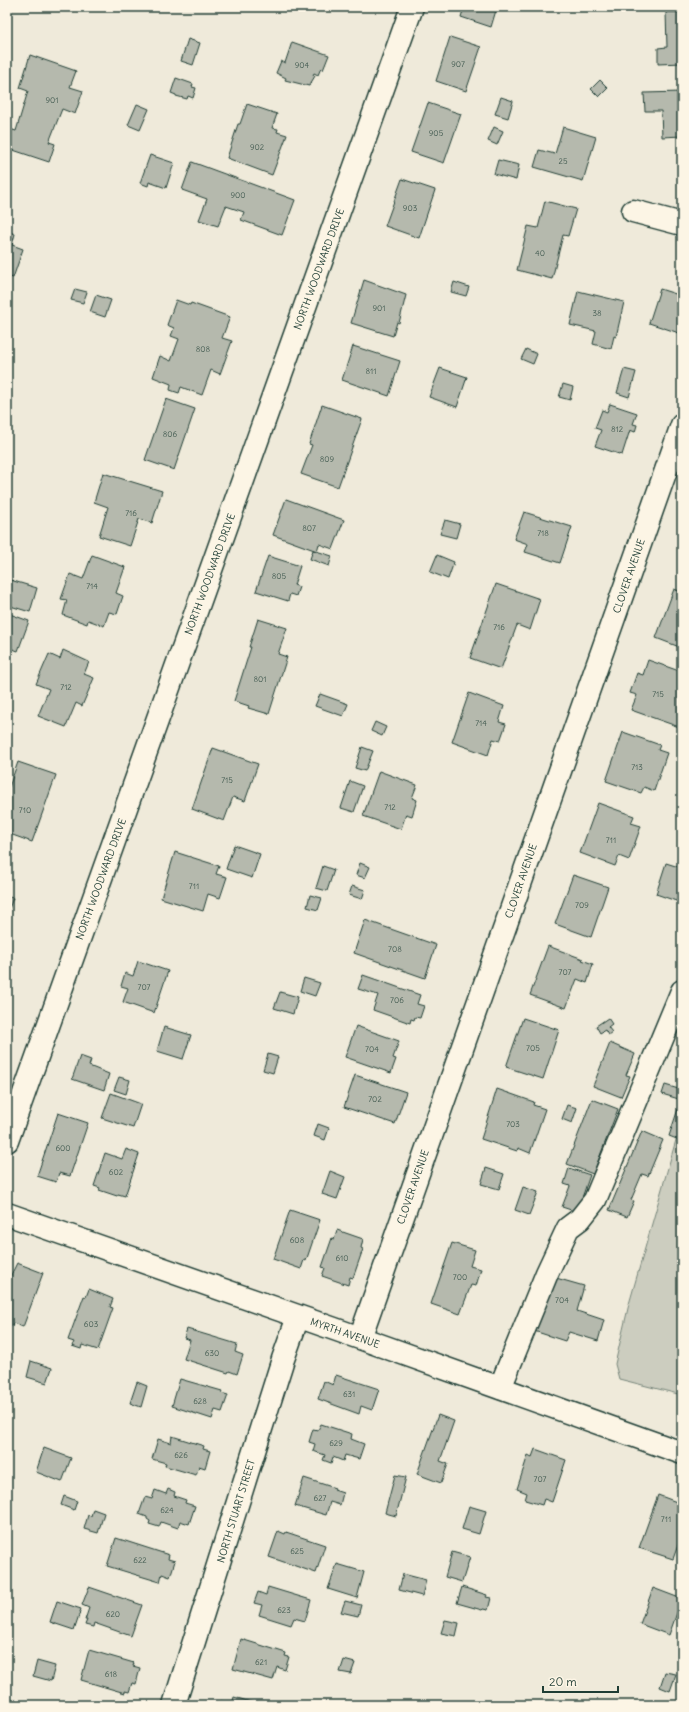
<svg xmlns="http://www.w3.org/2000/svg" width="689" height="1712" font-family="Delius,sans-serif">
<rect width="100%" height="100%" fill="#efeada"/>
<filter id="ink" filterUnits="userSpaceOnUse"><feTurbulence type="fractalNoise" baseFrequency=".025" numOctaves="2"/><feDisplacementMap in="SourceGraphic" scale="8" xChannelSelector="R" yChannelSelector="G"/><feConvolveMatrix kernelMatrix="1 2 1 2 8 2 1 2 1" color-interpolation-filters="sRGB"/></filter>
<g filter="url(#ink)">
<path fill="#cccdbf" stroke="#76857a" d="M682,1119V1395L619,1379L615,1364L629,1304Z"/>
<path fill="#b5b9ad" stroke="#1f3d34" d="M464,7H497L491,27L461,17Z
M666,12H682V63L658,64V48L667,47Z
M450,37L481,47L466,91L436,81Z
M188,39L200,43L193,65L181,61Z
M292,42L329,55L323,70L321,68L318,75L314,73L313,75L315,76L309,86L285,80L286,78L276,73L281,61L285,63Z
M30,55L76,71L70,87L83,91L75,114L62,109L49,142L55,144L49,162L7,148V136L10,129L16,131L28,91L20,88Z
M176,78L193,84L192,87L196,88L193,98L188,96L187,99L176,96V95L171,93Z
M600,80L608,88L599,97L591,89Z
M682,92V136L662,137L661,111H645L644,93Z
M501,97L513,101L508,118L495,114Z
M428,103L461,114L444,163L411,152Z
M137,104L149,109L140,130L128,125Z
M247,104L277,114L272,128L278,129L277,132L287,135L272,175L227,158L238,124H240Z
M494,127L503,131L497,145L488,141Z
M563,127L596,137L583,181L534,167L539,150L555,154Z
M150,155L174,163L166,188L149,182L148,186L140,183Z
M498,160L519,165L516,180L494,174Z
M192,162L295,200L282,235L241,220L244,212L226,206L218,226L199,220L207,199L182,190Z
M402,179L435,190L419,238L385,226Z
M545,201L576,209L568,236L563,235L552,279L517,270L528,226L538,228Z
M7,231L15,234L12,245L23,249L13,278L7,276Z
M364,280L406,295L399,323L397,322L393,336L351,323Z
M454,282L469,287L466,296L451,292Z
M75,289L87,292L83,303L71,300Z
M660,289L682,296V334L649,323Z
M578,291L624,302L616,337L614,336L611,349L593,344L596,331L570,325Z
M96,295L111,300L105,317L90,312Z
M176,300L190,305L191,303L230,317L222,338L232,341L220,374L211,370L202,395L181,387L179,393L170,390L171,384L153,377L160,356L171,361L179,339L171,336L174,328L167,325Z
M353,346L400,361L389,396L342,380Z
M526,349L537,354L533,364L521,359Z
M440,368L467,377L457,407L429,397Z
M624,369L636,372L629,397L617,393Z
M563,384L573,387L570,400L559,397Z
M166,399L195,409L174,470L145,460Z
M610,404L637,413L633,424L637,425L635,432L630,430L622,455L595,446L601,430L595,428L602,410L607,412Z
M322,405L362,419L338,487L301,474L312,445L309,444Z
M103,473L162,491L152,523L139,519L130,546L99,536L108,507L94,502Z
M286,499L344,520L333,549L319,544L317,551L273,535Z
M524,512L572,527L560,563L525,552L528,544L514,539Z
M445,520L460,524L456,538L440,534Z
M313,550L332,556L329,566L310,559Z
M92,555L125,567L116,593L123,596L117,614L109,612L104,626L88,620L87,624L63,615L67,600L61,599L70,574L83,579Z
M437,555L454,562L448,579L430,572Z
M268,556L300,566L294,585L299,587L296,596L290,594L288,601L256,591Z
M7,579L37,588L30,612L7,605Z
M496,584L540,599L530,630L517,625L501,669L470,658Z
M674,589L682,592V648L656,638Z
M7,613L29,621L18,651L7,647Z
M258,619L287,628L278,654L287,657L269,714L248,708L249,706L234,701L251,647H249Z
M63,650L89,662L84,674L94,678L82,706L76,703L66,727L38,716L49,689L36,684L49,654L60,659Z
M648,660L682,672V728L631,710L637,695L630,693L637,673L643,675Z
M469,693L504,706L499,722L506,724L500,741L493,739L488,755L452,742Z
M320,694L348,704L343,716L315,706Z
M375,722L386,727L382,736L371,731Z
M623,732L660,745L658,750L667,753L654,791L644,787L641,793L606,781Z
M362,747L373,751L365,771L355,768Z
M213,748L258,764L245,801L233,797L224,821L192,809Z
M18,762L56,775L32,842L7,833V786L9,787Z
M379,771L417,785L412,798L417,800L412,816L406,814L401,829L363,816Z
M350,781L363,786L354,812L341,808Z
M598,803L634,816L631,823L641,826L629,860L619,856L615,866L580,853Z
M234,845L260,854L252,878L226,869Z
M175,852L219,866L216,874L227,877L220,898L208,894L203,911L161,898Z
M360,863L370,867L365,878L356,875Z
M666,863L682,868V903L656,894Z
M323,866L334,870L327,891L316,888Z
M573,875L608,887L591,937L555,924Z
M352,886L365,890L362,899L349,895Z
M310,895L322,898L318,910L307,907Z
M7,896L13,898L7,914Z
M365,920L436,945L425,978L354,953Z
M548,946L583,959L582,960L593,964L587,983L577,979L566,1008L530,995Z
M138,961L168,971L154,1013L123,1002L128,988L121,986L125,973L133,976Z
M363,975L420,995L417,1004L424,1006L420,1018L415,1017L414,1020L411,1019L410,1023L373,1010L378,995L358,989Z
M304,978L320,983L315,996L300,991Z
M280,992L298,997L293,1014L274,1008Z
M523,1018L559,1030L543,1079L506,1067Z
M608,1018L612,1024L608,1027L612,1032L608,1035L605,1030L600,1033L596,1026Z
M356,1026L399,1041L393,1058L396,1059L391,1073L345,1057Z
M164,1027L191,1035L183,1059L157,1051Z
M610,1043L635,1054L626,1075L630,1076L621,1097L593,1086Z
M268,1054L278,1057L273,1073L263,1070Z
M80,1056L91,1060L89,1066L109,1074L104,1090L72,1079Z
M355,1075L406,1092L395,1124L344,1107Z
M119,1077L130,1080L126,1094L114,1090Z
M665,1085L682,1090V1100L662,1094Z
M497,1089L534,1102L533,1105L545,1109L530,1153L518,1148L517,1151L481,1139Z
M111,1093L141,1104L133,1128L102,1118Z
M592,1099L618,1109L593,1174L567,1164Z
M680,1103H682V1141L669,1136Z
M567,1105L577,1108L572,1123L562,1119Z
M58,1113L88,1123L70,1176L59,1173L56,1182L37,1176Z
M318,1124L329,1128L325,1140L314,1136Z
M642,1131L663,1140L648,1176L642,1174L631,1200L634,1201L627,1217L609,1210Z
M126,1149L139,1154L125,1196L118,1194L117,1196L99,1190L100,1188L94,1186L105,1153L122,1159Z
M486,1168L504,1174L499,1189L481,1184Z
M569,1168L590,1175L577,1212L562,1207L570,1186L564,1184Z
M330,1171L345,1177L337,1199L322,1194Z
M523,1187L538,1192L529,1215L515,1210Z
M290,1210L320,1220L306,1261L304,1260L301,1269L273,1259Z
M337,1230L363,1239L361,1248L363,1249L353,1278L350,1277L348,1285L322,1276L325,1268L322,1267L332,1238L334,1239Z
M452,1243L475,1250L470,1266L481,1269L476,1286L471,1285L460,1314L431,1304Z
M17,1263L43,1273L23,1327L13,1323L12,1326L7,1324V1283Z
M556,1278L584,1286L577,1311L604,1320L598,1341L569,1332L565,1341L534,1331L548,1288L553,1289Z
M89,1289L113,1299L110,1307L113,1308L98,1350L82,1345L81,1349L72,1346L74,1342L68,1340L84,1296L86,1297Z
M187,1329L237,1344L235,1352L243,1355L237,1374L229,1371L228,1373L184,1359L190,1340L184,1338Z
M31,1361L52,1368L47,1383L27,1377Z
M336,1375L379,1389L372,1410L361,1406L359,1414L318,1399L324,1381L333,1385Z
M180,1379L222,1391L221,1393L228,1395L222,1412L215,1410L212,1419L172,1406Z
M137,1382L147,1386L141,1407L130,1403Z
M438,1415L454,1421L440,1461L448,1464L441,1483L417,1474Z
M321,1424L352,1434L351,1439L364,1444L359,1459L345,1455L343,1461L333,1457L331,1463L323,1460L325,1455L313,1451L315,1444L309,1442L313,1429L318,1430Z
M172,1436L204,1446L203,1449L210,1451L205,1468L199,1466L196,1475L165,1466L166,1463L152,1459L158,1439L171,1443Z
M44,1448L71,1458L62,1482L36,1472Z
M535,1449L566,1460L552,1502L544,1499L542,1505L525,1500L527,1493L517,1489L528,1455L532,1457Z
M395,1475L406,1477L396,1516L385,1513Z
M304,1478L335,1488L334,1490L343,1493L340,1505L330,1502L326,1515L295,1506Z
M168,1489L175,1492L174,1496L186,1500L185,1503L195,1506L189,1524L180,1521L178,1528L161,1522L159,1527L149,1524L150,1521L147,1519V1517L139,1514L145,1497L152,1499L155,1490L166,1494Z
M658,1495L682,1504V1534L673,1559L639,1548Z
M64,1496L77,1501L74,1510L61,1505Z
M469,1506L486,1511L479,1534L462,1529Z
M93,1509L104,1513L98,1533L84,1529L88,1515L91,1516Z
M278,1531L285,1534L286,1532L325,1545L316,1573L269,1557Z
M116,1538L169,1555L168,1559L175,1561L170,1577L162,1574L160,1582L107,1566Z
M452,1552L470,1557L462,1582L445,1577Z
M337,1564L364,1572L357,1598L328,1589Z
M403,1574L426,1580L422,1596L399,1590Z
M89,1587L142,1605L131,1636L94,1623L93,1627L85,1625L87,1620H85L89,1608L82,1605Z
M268,1587L311,1600L305,1621L294,1618L291,1625L259,1615L262,1605L254,1603L258,1592L266,1595Z
M462,1587L487,1595L486,1597L491,1598L488,1610L483,1609L482,1610L457,1603Z
M653,1588L682,1599L669,1635L640,1624Z
M57,1601L81,1609L74,1630L50,1622Z
M345,1601L361,1605L358,1616L341,1612Z
M445,1620L459,1623L456,1636L441,1633Z
M241,1639L286,1653L285,1656L289,1657L285,1670L277,1667L273,1680L233,1669Z
M89,1650L134,1663L133,1666L140,1668L136,1684L132,1683L129,1692L125,1691V1693L81,1680Z
M344,1660L355,1663L351,1674L340,1672Z
M37,1661L55,1666L51,1681L33,1676Z
M665,1672L676,1674L670,1691L660,1687Z
M234,1697L261,1705H220L221,1701L232,1704Z"/>
<g fill="none" stroke-linecap="round" stroke-linejoin="round">
<g stroke="#1f3d34" stroke-width="25">
<path id="minor" d="M633,211L682,224
M7,1141L412,7
M7,1214L360,1338L682,1453
M360,1338L682,425
M500,1388L547,1273L568,1228L580,1219L595,1200L682,991
M174,1705L283,1359L298,1317"/>
</g>
<use href="#minor" stroke="#fcf5e5" stroke-width="22"/>
</g>
</g>
<g text-anchor="middle" dominant-baseline="central" stroke-width="4" stroke-linejoin="round" paint-order="stroke">
<g font-size="8" fill="#445c52">
<text x="458" y="64">907</text>
<text x="302" y="65">904</text>
<text x="52" y="100">901</text>
<text x="436" y="133">905</text>
<text x="257" y="147">902</text>
<text x="563" y="161">25</text>
<text x="238" y="195">900</text>
<text x="410" y="208">903</text>
<text x="540" y="253">40</text>
<text x="379" y="308">901</text>
<text x="597" y="313">38</text>
<text x="203" y="349">808</text>
<text x="371" y="371">811</text>
<text x="617" y="429">812</text>
<text x="170" y="434">806</text>
<text x="327" y="459">809</text>
<text x="131" y="513">716</text>
<text x="309" y="528">807</text>
<text x="543" y="533">718</text>
<text x="279" y="576">805</text>
<text x="92" y="586">714</text>
<text x="499" y="627">716</text>
<text x="260" y="679">801</text>
<text x="66" y="687">712</text>
<text x="658" y="694">715</text>
<text x="481" y="723">714</text>
<text x="637" y="767">713</text>
<text x="227" y="780">715</text>
<text x="390" y="807">712</text>
<text x="25" y="810">710</text>
<text x="611" y="840">711</text>
<text x="194" y="886">711</text>
<text x="582" y="905">709</text>
<text x="395" y="949">708</text>
<text x="565" y="972">707</text>
<text x="144" y="987">707</text>
<text x="397" y="1000">706</text>
<text x="533" y="1048">705</text>
<text x="372" y="1049">704</text>
<text x="375" y="1099">702</text>
<text x="513" y="1124">703</text>
<text x="63" y="1148">600</text>
<text x="116" y="1172">602</text>
<text x="297" y="1240">608</text>
<text x="342" y="1258">610</text>
<text x="460" y="1277">700</text>
<text x="562" y="1300">704</text>
<text x="91" y="1324">603</text>
<text x="212" y="1353">630</text>
<text x="349" y="1394">631</text>
<text x="200" y="1401">628</text>
<text x="336" y="1443">629</text>
<text x="181" y="1455">626</text>
<text x="540" y="1479">707</text>
<text x="320" y="1498">627</text>
<text x="167" y="1510">624</text>
<text x="666" y="1519">711</text>
<text x="297" y="1551">625</text>
<text x="140" y="1560">622</text>
<text x="284" y="1610">623</text>
<text x="113" y="1614">620</text>
<text x="261" y="1662">621</text>
<text x="111" y="1674">618</text>
</g>
<g font-size="10" fill="#1f3d34" stroke="#fcf5e5">
<text transform="translate(319 269) rotate(-70)">NORTH WOODWARD DRIVE</text>
<text transform="translate(210 574) rotate(-70)">NORTH WOODWARD DRIVE</text>
<text transform="translate(629 576) rotate(-71)">CLOVER AVENUE</text>
<text transform="translate(101 879) rotate(-70)">NORTH WOODWARD DRIVE</text>
<text transform="translate(521 881) rotate(-71)">CLOVER AVENUE</text>
<text transform="translate(413 1187) rotate(-71)">CLOVER AVENUE</text>
<text transform="translate(345 1333) rotate(19)">MYRTH AVENUE</text>
<text transform="translate(236 1511) rotate(-73)">NORTH STUART STREET</text>
</g>
</g>
<rect width="689" height="1712" fill="none" stroke="#fcf5e5" stroke-width="24"/>
<rect x="12" y="12" width="665" height="1688" fill="none" stroke="#1f3d34" stroke-width="1.5" filter="url(#ink)"/>
<path d="M543 1686v6h75v-6" fill="none" stroke="#1f3d34" stroke-width="2"/>
<text x="549" y="1686" font-size="12" fill="#1f3d34" stroke="#fcf5e5" stroke-width="3" paint-order="stroke">20 m</text>
</svg>
